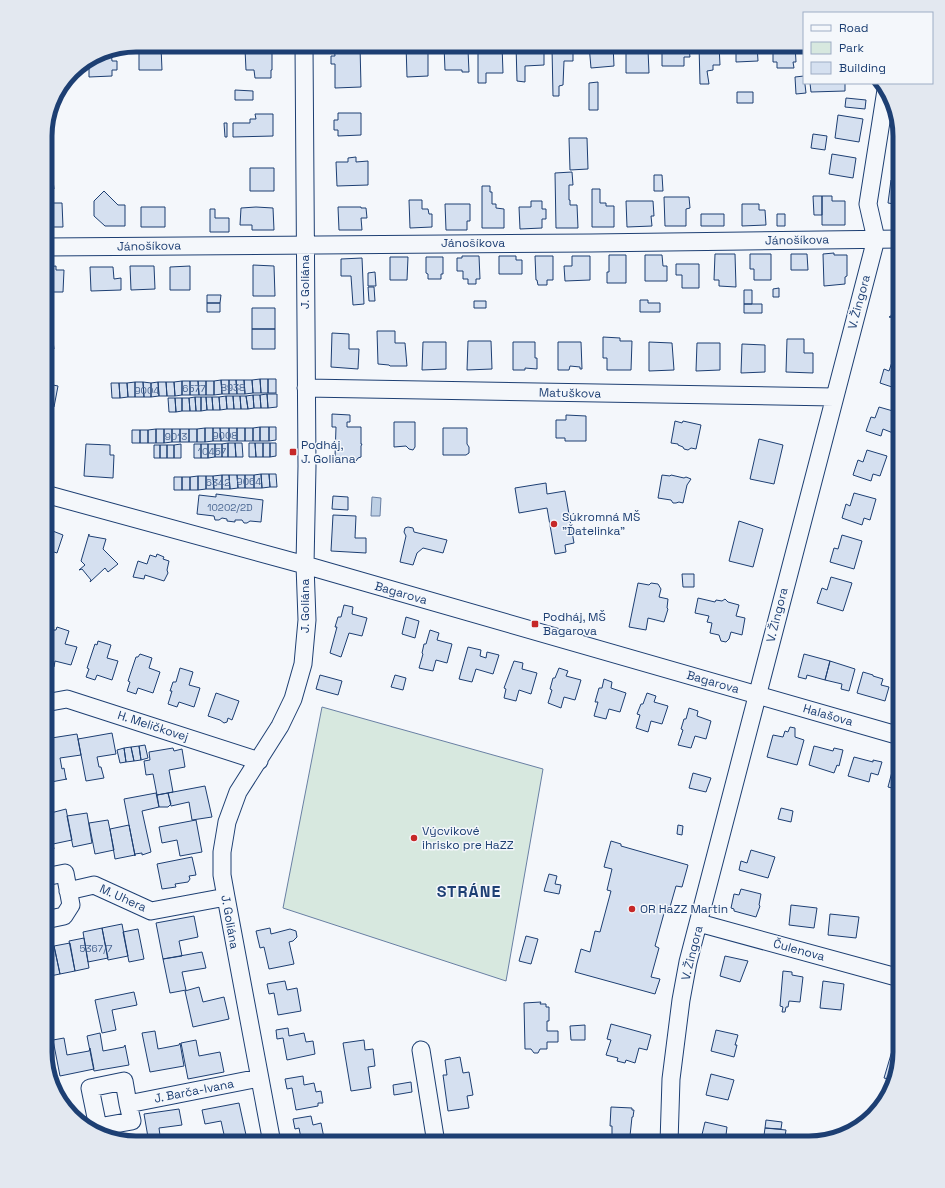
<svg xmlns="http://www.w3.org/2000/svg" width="945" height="1188" font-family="'Space Grotesk',sans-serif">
<rect width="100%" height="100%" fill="#f4f7fb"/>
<path fill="#d7e8df" stroke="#687fa3" d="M322,707L543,769L506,981L283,908Z"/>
<path fill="#bed0e5" stroke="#687fa3" d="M372,497L381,498L380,516H371Z"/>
<path fill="#d5e0f0" stroke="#1d3f73" d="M406,45H428V76L407,77Z
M478,45H502L503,73H486V83H478Z
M516,45H544V65L525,66V82L517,81Z
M589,45H613L614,66L591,68Z
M662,45H684V49H689L690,57H684V66H662Z
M699,45H719L720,65H713V70L707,71L709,84H700Z
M736,45H757L758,61L736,62Z
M773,45H795L796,62H793L794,68H777V62H773Z
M360,46L361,87L335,88V64H331V56H335L334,47Z
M444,46H465V50H468L469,72H462V70H445Z
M161,47L162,70H139V48Z
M552,48H573V61H564L563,85L559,86V96H553Z
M626,48H637L638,51L648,50L649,73H626Z
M245,49H272V70H271V78H255L254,70H246Z
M111,51L112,61H117V70H112V76L89,77V60L101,52Z
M804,76L806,93L796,94L795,77Z
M598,82V110H589V83Z
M810,83H845V91L811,92Z
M235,90L253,91V100H235Z
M737,92H753V103H737Z
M846,98L866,100L865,109L845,107Z
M338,113H361V135L338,136V130H334V120H338Z
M255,114H273V136L233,137V123H250V119H256Z
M838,115L863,119L859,142L835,138Z
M224,123H227V137H225Z
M813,134L827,136L825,150L811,148Z
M569,138H587L588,169L570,170Z
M897,143H900V165L893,164Z
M832,154L856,158L853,178L829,174Z
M356,157V162L368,161V185L337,186L336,162H348V158Z
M250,168H274V191H250Z
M572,172L573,185H569V200H570V205H577L578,228H556L555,173Z
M654,175H662L663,191H654Z
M45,180H53L54,189H45Z
M891,180L900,182V205L888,203Z
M482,186H490V192H492V204H496V208L504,209V228H482Z
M592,189H600V203H606V206H614V227H592Z
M104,191L118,205H125V226H105L94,216V201Z
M813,196H822V215H814Z
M822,196H832V201H845V225H822Z
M664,197H689L690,208L686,209V226H665Z
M409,200H422V209H428L429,214H432V227L410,228Z
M531,201H542V209H546V219H542V228L520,229L519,207H531Z
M626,201H653L654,216H651L652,226L627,227Z
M45,203H62L63,227H45Z
M445,204H470V221H467V230H446Z
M742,204H759V210H765L766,225L742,226Z
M141,207H165V227H141Z
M256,207L273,208L274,230H252V225H240L241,208Z
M338,207H361V208H366L367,218H361L362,230H339Z
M210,209H215V218H229V232H210Z
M701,214H724V226H701Z
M777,214H785V226H777Z
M834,253V255H847V276L845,277V284L824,286L823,254Z
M715,254H735L736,287L719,286V280H714Z
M750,254H771V280H754V269H750Z
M791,254H807L808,270H791Z
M609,255H626V283H607V272H609Z
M645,255H662L663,266H667V281H645Z
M462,256H479L480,279H476V284H468V279H463V271H457V258H462Z
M499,256H516V260H522V274H499Z
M535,256H553V280H547V285H538L537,280H536Z
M572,256H590V280L565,281L564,266H572Z
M390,257H408L407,280H390Z
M426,257H443V274H441V279H428V274L426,273Z
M362,258L364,304L353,305L351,276H341V259Z
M676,264H699V288H682V275H676Z
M253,265L274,266L275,296H253Z
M56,266V270H64L63,292H45V267Z
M130,266H154L155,289L131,290Z
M190,266V290H170V267Z
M90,267H113L114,279L121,278V290L91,291Z
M375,272L376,286H368V273Z
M368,287H374L375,301H369Z
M897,287L900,288V319L889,317L891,316L893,309L891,308H893Z
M779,288V297H773V289Z
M744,290H752V304H744Z
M207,295H221L220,303H207Z
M640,300H648V303H660V312H640Z
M474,301H486V308H474Z
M207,303H220V312H207Z
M744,304H762V313H744Z
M252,308H275V329H252Z
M252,329H275V349H252Z
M377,331H395V343H405L407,366H390L389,365L378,364Z
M332,333L349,334V349H359L358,369L331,367Z
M603,337L620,338V341H632L631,370H607V358H603Z
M787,339H804V353H813V373L786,372Z
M53,341L54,349L45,350V342Z
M468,341H491L492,369L467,370Z
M423,342H446V369L422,370Z
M513,342H535V358H537V369L525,368V370H513Z
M558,342H581L582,369H580V367L570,366L569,370H558Z
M649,342L672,343L674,370L649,371Z
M697,343H720V370L696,371Z
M742,344L765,345V372L741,373Z
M893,359L900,361V382H897L895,388L880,383L884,369L889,371Z
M45,371L51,372L48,384L58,386L54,407L45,405Z
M260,379H268V393H261Z
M260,379L261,393H253L252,380Z
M268,379H276V393H268Z
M221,380L222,394L214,395V381Z
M221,380H229V394H222Z
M229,380H236L237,394H229Z
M236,380H244L245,394H237Z
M244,380H252L253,393L245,394Z
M182,381H190V395H182Z
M182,381V395L175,396L174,382Z
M190,381H198L199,395H190Z
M198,381H206V395H199Z
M206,381H214V395H206Z
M135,382H143L144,397H135Z
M135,382V397H128L127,383Z
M143,382L151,383V397H144Z
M158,382H166L167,396H159Z
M158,382L159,396L151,397V383Z
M166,382H174L175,396H167Z
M111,383H119L120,398H112Z
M119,383H127L128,397L120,398Z
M267,394H277V407L268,408Z
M267,394L268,408H261L260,395Z
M253,395H260L261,408H254Z
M253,395L254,408L248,409L246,396Z
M226,396H233L234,409H227Z
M226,396L227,409L220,410L219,397Z
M233,396H240L241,409H234Z
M240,396H246L248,409H241Z
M195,397L196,411H190L189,398Z
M195,397H201V411H196Z
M201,397H206L207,410L201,411Z
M206,397H212L213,410H207Z
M212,397H219L220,410H213Z
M168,398H175L176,412H169Z
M175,398H182V411L176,412Z
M182,398H189L190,411H182Z
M879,407L900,413L893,433L883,429L881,436L866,431L871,417L875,418Z
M332,414L350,415V422H347V427H361V444H362L361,446V457L358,458L356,461H350L348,458L335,457L336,427H332Z
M566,415L586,416V441H565V438H556V420H566Z
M675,421L682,423L683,421L701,425L696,449L691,448L688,450L684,449L683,447L678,445V444L671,443Z
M394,422H415V447L413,450L409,449L406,446L394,447Z
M260,427V441H253V428Z
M260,427H269V441H260Z
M269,427H276V440L269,441Z
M205,428V442H197V429Z
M205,428H213V441L205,442Z
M213,428H220L221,441H213Z
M220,428H229V441H221Z
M229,428H237V441H229Z
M237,428H245V441H237Z
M245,428H253V441H245Z
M443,428H467V444L469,447V453L466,455H443Z
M156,429V443H148V430Z
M156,429H164V443H156Z
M164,429H172V442L164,443Z
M172,429H180V442H172Z
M180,429H189V442H180Z
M189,429H197V442H189Z
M132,430H140V443H132Z
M140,430H148V443H140Z
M759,439L783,445L774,484L750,479Z
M228,443H235L236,457H228Z
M228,443V457H222V444Z
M235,443H242L243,457H236Z
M249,443H255L256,457H249Z
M255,443H263V457H256Z
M263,443H270V457H263Z
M270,443H276V456L270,457Z
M86,444L110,445V455H114L113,478L84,476Z
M181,444V458H174V445Z
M194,444H201V458H194Z
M201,444H208V458H201Z
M208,444H215V457L208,458Z
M215,444H222V457H215Z
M154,445H160V458H154Z
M160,445H167V458H160Z
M167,445H174V458H167Z
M867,450L887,456L880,476L873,474L871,481L853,475L858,460L863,462Z
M261,474H269L270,487L262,488Z
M261,474L262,488H254V475Z
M269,474H276L277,487H270Z
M222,475H229L230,489H222Z
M222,475V489H214L213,476Z
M229,475H237L238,488L230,489Z
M237,475H245V488H238Z
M245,475H254V488H245Z
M662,475L670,476L671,475L684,478L686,477L691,479L687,485L683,503L679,502L676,503H673L671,500L658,498Z
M198,476H206V489L198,490Z
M198,476V490H190V477Z
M206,476H213L214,489H206Z
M174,477H182V490H174Z
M182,477H190V490H182Z
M546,483L547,494L565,491L574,543L565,545L566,552L555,554L547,508L519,513L515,488Z
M854,493L876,499L870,520L864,518L862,525L842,518L846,504L850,506Z
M216,494L263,500L261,522L250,521L247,523H244L242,520H235V522L227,521V519L222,518L219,520H215L214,516L197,514L199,495L216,497Z
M333,496L348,497V510L332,509Z
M333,515L356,516L355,538H366V553L331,551Z
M739,521L763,529L753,567L729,561Z
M408,527L413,528L414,532L447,540L443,553L423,548L417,553L413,565L400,562L406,536L404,532L405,528Z
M45,528L63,535L57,553L48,550L47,554L45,553Z
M89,534V536L106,539L103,549L118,564L108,572L105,568L90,582L91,580L82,569L79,570L85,565L81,561Z
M842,535L862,541L854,569L830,562L834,548L838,549Z
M157,554L164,557L163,559L169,561L167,570L168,573L164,581L145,575L144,579L133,577L138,561L147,564L150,555L156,557Z
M682,574H694V587H683Z
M831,577L852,583L843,611L817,603L822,588L827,590Z
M638,583L649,585L651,583L658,584L661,589L659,597L668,599L667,608L668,609L664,622L648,618L646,630L629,627Z
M698,598L715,602L716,600L722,601L725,599L728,602L739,605L736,616L745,618L742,635L731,632L729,639L726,642L721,641L719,635L710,633L712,623L707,622L709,616L695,613Z
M344,605L353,607L352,614L367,618L362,636L349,633L341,657L330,653L337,627H335L338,617H341Z
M406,617L419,621L415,638L402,634Z
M57,627L69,631L65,644L77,647L71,665L55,661L54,667L45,664L48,655H46L54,630H56Z
M430,630L439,633L437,640L452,644L447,663L436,660L433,671L419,668L423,654L422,653L424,644H426Z
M98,641L111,645L107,658L118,661L112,680L97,675L95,680L86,677L89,669L87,668L95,644L97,645Z
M468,647L481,650L480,656L486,658L487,652L499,655L493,674L476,669L472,682L459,679Z
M140,654L152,658L149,668L160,672L153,693L138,688L136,694L127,691L130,682L128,681L136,657H138Z
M804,654L830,661L825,680L807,675L806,679L798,677Z
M514,661L523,663L522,669L537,673L531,694L519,690L516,701L504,698L506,689L504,688Z
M830,661L855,669L849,691L841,689L842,684L825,680Z
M180,668L193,672L189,685L200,688L194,707L179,702L177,707L168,704L172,691H170L173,682H176Z
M559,668L568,671L566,676L581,680L575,700L564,697L561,708L548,703L552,690L550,689L553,678H555Z
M863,672L873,675V676L883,679L881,685L889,687L885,701L857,693Z
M320,675L342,681L338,695L316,689Z
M395,675L406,678L403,690L391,687Z
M604,679L612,682L611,688L626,693L620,712L609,709L606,719L594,716L598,702H595L599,688H602Z
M216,693L239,701L232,720L228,718L227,722L224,723L220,720L208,716Z
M647,693L656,696L654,702L668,706L662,724L651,721L648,732L636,728L640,715L637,714L641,704H643Z
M689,708L698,711L697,716L711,721L706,739L695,736L691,748L678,745L683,730L681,729L684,719H686Z
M790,727L795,728V737L804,740L797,765L767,757L773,735L783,737L785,731L788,732Z
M112,733L116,754L97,757L99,767H101L104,778L86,781L78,739Z
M77,734L81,755L60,758L62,769L64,768L66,779H67L51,782L45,751V739Z
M145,745L148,758L141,760L139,746Z
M139,746L141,760L134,761L131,747Z
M814,746L833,751L834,748L843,750L839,766L837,765L834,773L809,765Z
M131,747L134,761L126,762L124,748Z
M124,748L126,762L120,763L117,750Z
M173,748L174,751L182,749L185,767L169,770L173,792L157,795L153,774L146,775L144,761L150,760L149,752Z
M854,757L873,762V760L882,762L878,775L871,773L869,782L848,776Z
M893,768L900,771V790L888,787Z
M693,773L711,778L706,792L689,788Z
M205,786L212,817L192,820L189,802L171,806L168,793Z
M156,793L159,807L142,811L151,852L142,855V853L135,854V856L124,799Z
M168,793L171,804L168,807H159L157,795Z
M781,808L793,811L791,822L778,819Z
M66,809L72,840L53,844L47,814Z
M87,813L92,843L73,847L67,816Z
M45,819H48L54,849L45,850Z
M108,820L114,850L95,854L89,823Z
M196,820L202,852L180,856L177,840L162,843L159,827Z
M129,825L135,855L115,859L110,829Z
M678,825L683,826L682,835L677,834Z
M611,841L621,844V846L688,865L682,887L676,886L670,907L666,906L655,946L659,948L651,977L660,979L655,994L575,972L581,949L590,952L595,931L600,932L611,891L607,890L612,869L604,867Z
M751,850L775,857L768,878L739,870L741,861L747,863Z
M192,857L196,875L189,876L190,879L188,882L175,884L176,887L162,889L157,864Z
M549,874L557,876L555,884L561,885L559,894L544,891Z
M741,889L761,894L759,905L760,906L756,917L734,911V909L731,908L734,894L739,895Z
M791,905L817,908L814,928L789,925Z
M830,914L859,917L856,938L828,935Z
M194,916L198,937L179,941L182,956L163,959L156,923Z
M122,924L128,956L108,960L102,928Z
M102,928L108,958L88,962L83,932Z
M270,928L271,934L290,929L296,931L297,937L293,941L289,942L294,964L269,969L264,947L260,948L256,931Z
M138,929L144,959L129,962L123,932Z
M526,936L538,939L531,964L519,961Z
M84,938L89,968L75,971L69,941Z
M70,943L75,971L60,974L54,946Z
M54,946L60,974L45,977V947Z
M202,952L206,968L182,972L186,990L170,993L163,959Z
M725,956L748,961L740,982L720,976Z
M783,971L792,972V975L803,977L800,1002L789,1001L788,1007H786L785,1012H782L783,1007L780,1006Z
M285,981L287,990L297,988L301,1011L278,1015L274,993L269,994L267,984Z
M823,981L844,984L841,1010L820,1008Z
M199,987L203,1002L224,997L229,1019L193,1027L185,991Z
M134,992L137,1005L112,1010L116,1030L102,1033L95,1000Z
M541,1002L540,1004H546V1007H549V1021H547V1031H558V1042H547V1049H540L538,1053H534L531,1049H525L524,1003Z
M900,1008V1024L896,1023Z
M611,1024L651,1035L647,1050L639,1048L635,1063L626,1060L625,1063L617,1061L618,1058L606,1055L611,1040L607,1039Z
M585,1025V1040H571L570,1026Z
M288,1028L289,1036L304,1033L306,1042L313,1041L315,1054L287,1060L283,1038L277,1039L276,1030Z
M716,1030L738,1035L735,1045H737L734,1057L711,1051Z
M155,1031L158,1049L179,1045L180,1043L184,1066L150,1072L142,1033Z
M100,1033L103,1051L124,1047L125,1045L129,1065L94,1071L87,1036Z
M64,1038L67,1055L89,1051L90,1048L94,1069L60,1076L53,1040Z
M196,1040L199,1056L220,1052L224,1072L188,1079L181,1043Z
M364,1040L365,1050L373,1049L375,1066L368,1067L371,1088L351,1091L343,1043Z
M892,1051L900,1054L893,1080L884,1078Z
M460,1057L463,1073L469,1072L473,1095L467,1096L469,1108L448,1111L443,1075H447L445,1060Z
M711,1074L734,1080L728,1100L706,1095Z
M303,1076L304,1085L314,1083L316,1092L321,1091L323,1103H318V1106L296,1110L292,1088L287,1089L285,1079Z
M411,1082L412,1092L394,1095L393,1085Z
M239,1103L246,1135L225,1139L221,1121L205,1124L202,1110Z
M611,1107L632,1108V1110H634L633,1117H632L630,1136L612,1135V1126H610Z
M179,1109L182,1125L159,1128L161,1143H149L144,1114Z
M311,1116L313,1125L321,1123L325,1143H302L299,1128L295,1129L293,1119Z
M766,1120L782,1122L781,1129L765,1128Z
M705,1122L727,1127L725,1143H700Z
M765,1128L786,1130L784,1143H763Z
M804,1137L820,1140L809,1143H803Z
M233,1138L234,1143H205L225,1139Z"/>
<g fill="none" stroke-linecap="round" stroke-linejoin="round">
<g stroke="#1d3f73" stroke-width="19">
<path id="minor" d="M45,247L591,243L900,239
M306,388L834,397
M45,494L305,565L900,736
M45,703L67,699L259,761
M68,891L94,885L151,911L226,897
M45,920L64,916L71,905L65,873L45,877
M699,923L900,978
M421,1050L436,1143
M128,1104L124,1081L90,1088L98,1127L132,1121L128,1104L259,1078
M272,1143L226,897L222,875V852L227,822L238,792L280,726L293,699L303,664L307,620L305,565L307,466L304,45
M669,1143L671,1079L681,1000L688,962L876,239L868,204L886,90"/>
</g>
<use href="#minor" stroke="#f4f7fb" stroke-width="17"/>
</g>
<g fill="#c62828" stroke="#f4f7fb" stroke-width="1.5">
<rect x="289" y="448" width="8" height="8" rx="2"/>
<circle cx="554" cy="524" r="4"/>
<rect x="531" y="620" width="8" height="8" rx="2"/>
<circle cx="414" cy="838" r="4"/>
<circle cx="632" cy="909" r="4"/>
</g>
<g text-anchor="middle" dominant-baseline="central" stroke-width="3" stroke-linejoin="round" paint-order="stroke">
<g font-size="10" fill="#4b6792">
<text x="233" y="387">8938</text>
<text x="194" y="388">6577</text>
<text x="147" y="390">9004</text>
<text x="225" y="435">9008</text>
<text x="176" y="436">9013</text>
<text x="212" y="451">10457</text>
<text x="249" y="481">9064</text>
<text x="218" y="482">6342</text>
<text x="230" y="507">10202/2D</text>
<text x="96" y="948">5367/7</text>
</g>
<g font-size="12" fill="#1d3f73" stroke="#f4f7fb">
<text transform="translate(797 240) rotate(-1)">Jánošíkova</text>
<text x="473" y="243">Jánošíkova</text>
<text transform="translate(149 246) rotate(-1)">Jánošíkova</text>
<text transform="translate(305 282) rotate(-90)">J. Goliána</text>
<text transform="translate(859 302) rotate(-75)">V. Žingora</text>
<text transform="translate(570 393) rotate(1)">Matuškova</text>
<text transform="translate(401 593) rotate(16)">Bagarova</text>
<text transform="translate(305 606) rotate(-90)">J. Goliána</text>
<text transform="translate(777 615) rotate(-76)">V. Žingora</text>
<text transform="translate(713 682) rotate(16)">Bagarova</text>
<text transform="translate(828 715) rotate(16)">Halašova</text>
<text transform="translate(153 726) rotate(18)">H. Meličkovej</text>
<text transform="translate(123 898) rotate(24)">M. Uhera</text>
<text transform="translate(230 922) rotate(80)">J. Goliána</text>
<text transform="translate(799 950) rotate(15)">Čulenova</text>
<text transform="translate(692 953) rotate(-76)">V. Žingora</text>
<text transform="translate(194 1091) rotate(-11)">J. Barča-Ivana</text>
</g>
<g font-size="12" fill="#1d3f73" stroke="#f4f7fb" text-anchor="start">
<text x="301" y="445">Podháj,<tspan x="301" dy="14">J. Goliana</tspan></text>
<text x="562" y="517">Súkromná MŠ<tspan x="562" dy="14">"Ďatelinka"</tspan></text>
<text x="543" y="617">Podháj, MŠ<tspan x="543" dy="14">Bagarova</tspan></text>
<text x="422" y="831">Výcvikové<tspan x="422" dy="14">ihrisko pre HaZZ</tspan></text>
<text x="640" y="909">OR HaZZ Martin</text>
</g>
<g font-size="16" font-weight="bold" letter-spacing="1" fill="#1d3f73" stroke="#f4f7fb">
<text x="469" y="891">STRÁNE</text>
</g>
</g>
<path d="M0 0H945V1188H0ZM136 52H809A84 84 0 0 1 893 136V1052A84 84 0 0 1 809 1136H136A84 84 0 0 1 52 1052V136A84 84 0 0 1 136 52Z" fill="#e3e8f0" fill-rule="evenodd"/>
<path fill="none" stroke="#1d3f73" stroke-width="5" d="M136 52H809A84 84 0 0 1 893 136V1052A84 84 0 0 1 809 1136H136A84 84 0 0 1 52 1052V136A84 84 0 0 1 136 52Z"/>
<rect x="803" y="12" width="130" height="72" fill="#f4f7fb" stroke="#9eadc5"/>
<rect x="811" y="25" width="20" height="6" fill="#f4f7fb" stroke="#9eadc5"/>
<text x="839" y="32" font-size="12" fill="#1d3f73">Road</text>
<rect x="811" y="42" width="20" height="12" fill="#d7e8df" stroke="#9eadc5"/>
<text x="839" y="52" font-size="12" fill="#1d3f73">Park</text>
<rect x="811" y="62" width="20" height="12" fill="#d5e0f0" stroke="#9eadc5"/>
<text x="839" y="72" font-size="12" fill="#1d3f73">Building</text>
</svg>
